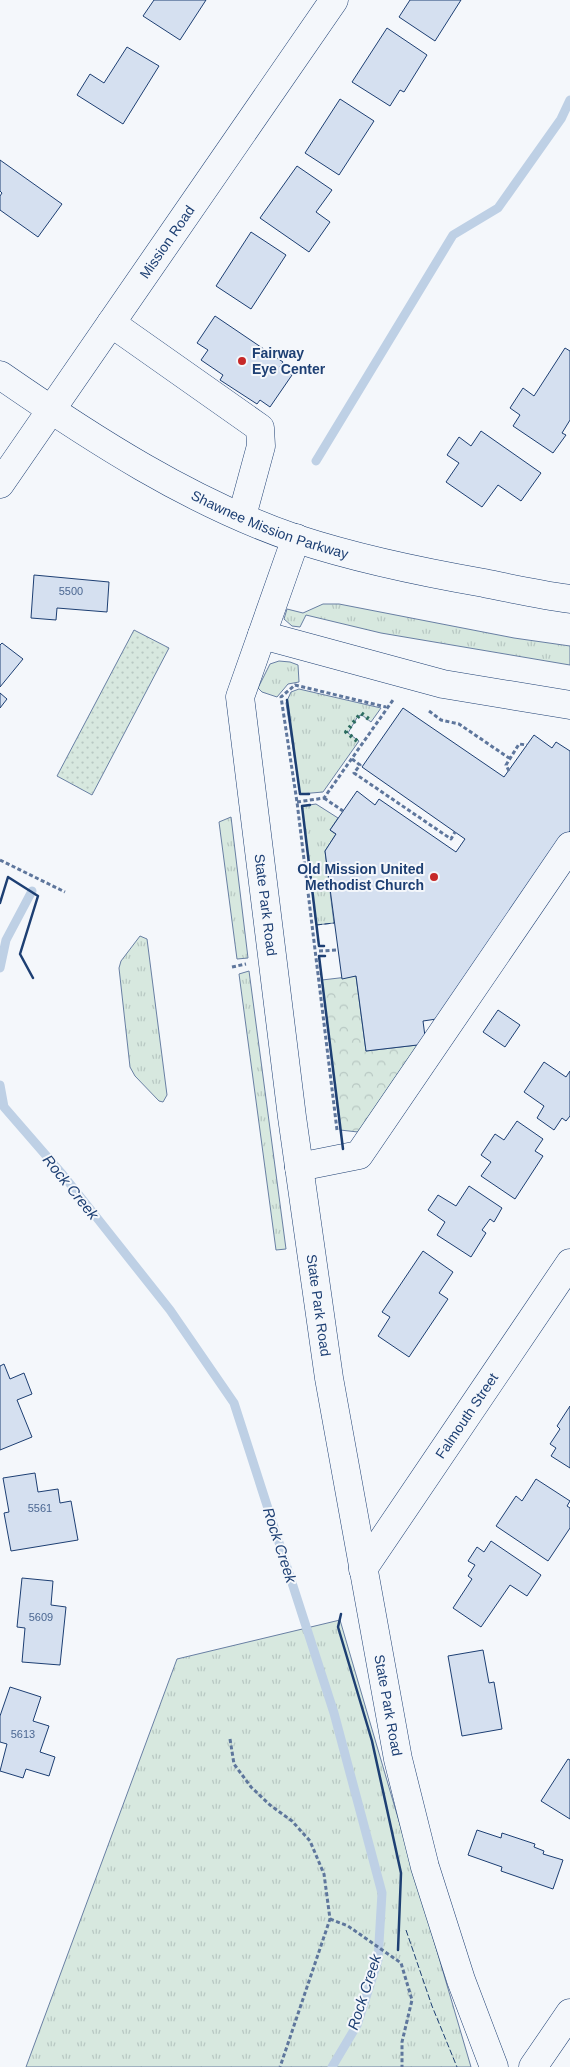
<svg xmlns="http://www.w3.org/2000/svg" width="570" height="2067" font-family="Helvetica,sans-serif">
<defs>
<pattern id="grass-tufts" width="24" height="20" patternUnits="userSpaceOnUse" patternTransform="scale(1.25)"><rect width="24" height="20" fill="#d7e8df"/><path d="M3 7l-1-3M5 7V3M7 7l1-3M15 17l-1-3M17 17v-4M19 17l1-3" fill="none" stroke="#b8c8c3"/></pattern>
<pattern id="park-crowns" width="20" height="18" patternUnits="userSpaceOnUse" patternTransform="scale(1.25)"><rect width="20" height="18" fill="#d7e8df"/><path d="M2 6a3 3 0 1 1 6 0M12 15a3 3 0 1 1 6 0" fill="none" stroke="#b8c8c3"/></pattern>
<pattern id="garden-dots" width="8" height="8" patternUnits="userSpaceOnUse" patternTransform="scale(1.25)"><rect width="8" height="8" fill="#d7e8df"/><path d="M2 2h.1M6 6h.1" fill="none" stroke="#b8c8c3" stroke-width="1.8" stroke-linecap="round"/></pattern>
</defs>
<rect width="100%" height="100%" fill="#f4f7fb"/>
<path fill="url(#grass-tufts)" stroke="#687fa3" d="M323,604H339L514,638L570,646V665L381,633L306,615L300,627L292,626L284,619L287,609L303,613Z
M279,661L290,662L298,665L299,682L288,684L277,697L262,692L258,688L270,664Z
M299,689L381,708L371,722L362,715L358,716L348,733L359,741L323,792L300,794L286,703L291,692Z
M316,804L338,818L330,830L336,834L325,851L334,923L316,925L302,806Z
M231,817L248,958L237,959L219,822Z
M140,936L147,939L167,1095L163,1102L159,1101L135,1076L130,1067L119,968L121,961Z
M249,971L286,1249L276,1250L239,974Z
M340,1620L471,2067H26L177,1659Z"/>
<path fill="url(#park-crowns)" stroke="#687fa3" d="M356,976L366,1051L426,1044L367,1133L340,1130L322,980Z"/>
<path fill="url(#garden-dots)" stroke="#687fa3" d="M134,630L169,648L92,795L57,776Z"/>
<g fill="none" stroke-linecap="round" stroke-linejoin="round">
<path stroke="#bed0e5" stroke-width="9" d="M316,461L453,235L498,208L561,119L570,100
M0,968L6,940L32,891
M0,1085L4,1107L63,1175L170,1310L234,1403L334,1713L382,1893L378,1960L357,2025L332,2067"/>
</g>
<path fill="#d5e0f0" stroke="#1d3f73" d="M154,0H206L180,40L143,16Z
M410,0H461L435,41L399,17Z
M387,28L427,55L404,92L400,90L390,106L352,82Z
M127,47L159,66L123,124L77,95L90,74L104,83Z
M340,99L374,121L339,175L305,153Z
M0,160L62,204L38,237L0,210V196L2,193L0,191Z
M297,166L332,190L316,212L330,222L309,252L260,218Z
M251,232L286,255L251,309L216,286Z
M215,316L283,362L280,367L292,375L270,407L260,400L257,404L220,380L223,375L201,360L208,350L197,343Z
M565,348L570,351V420L562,433L566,435L553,453L513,426L520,415L510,408L523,388L534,396Z
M481,431L541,473L521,501L498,485L482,507L446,482L459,463L447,455L459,437L471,446Z
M34,575L109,582L107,612L57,608L56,620L31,618Z
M2,643L23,659L0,687V645Z
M0,693L7,699L0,708Z
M403,708L504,777L534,735L552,748L556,742L570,751V831L522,902L450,1017L423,1021L426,1044L366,1051L356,976L342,979L325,851L336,834L330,830L357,791L375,805L379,799L456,852L465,839L362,767Z
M498,1010L520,1025L505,1047L483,1032Z
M544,1062L566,1077L570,1071V1116L566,1121L562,1118L554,1130L537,1118L544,1106L524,1092Z
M517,1121L543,1139L535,1151L543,1156L515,1199L481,1176L491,1162L481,1155L495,1134L504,1140Z
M469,1186L502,1208L494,1222L490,1219L482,1230L486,1233L471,1257L437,1235L445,1222L428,1210L438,1195L456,1206Z
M423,1251L453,1272L439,1293L448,1299L409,1357L378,1336L390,1317L382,1312Z
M4,1364L10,1379L24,1373L32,1394L17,1400L32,1437L0,1450V1366Z
M570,1406V1468L551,1456L556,1448L550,1444L560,1429L557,1426Z
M35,1473L38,1492L58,1489L60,1503L71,1501L78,1540L11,1551L4,1513L9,1512L3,1478Z
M536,1479L570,1501L567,1506L570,1508V1528L548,1561L496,1526L516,1496L522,1501Z
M491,1541L541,1575L527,1596L510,1585L481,1627L453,1608L472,1579L468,1576L475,1565L468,1561L477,1547L484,1552Z
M22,1578L53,1581L51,1605L66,1607L60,1665L22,1662L25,1628L17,1627Z
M483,1650L489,1683L494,1682L502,1729L462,1736L448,1656Z
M10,1687L41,1697L33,1721L49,1726L40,1752L55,1757L49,1776L26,1769L23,1778L0,1771L7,1744L0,1742V1716Z
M568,1759L570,1760V1819L541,1801Z
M477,1830L501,1838L502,1833L535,1844L534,1847L544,1851L543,1854L563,1860L553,1889L501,1871L502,1867L468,1855Z"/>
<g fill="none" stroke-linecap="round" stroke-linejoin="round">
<g stroke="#1d3f73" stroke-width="29">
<g id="minor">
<path d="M111,323L260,428L261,446L242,516"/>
<path id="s1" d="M296,538L240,697L292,1117L329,1378L398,1759L425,1867L461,1980L494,2067"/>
<path d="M262,635L443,684L570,705"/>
<path d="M299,1167L359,1155L570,846"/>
<path id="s2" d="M363,1569L570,1263"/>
<path d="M533,2067L570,2013"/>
</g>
</g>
<g stroke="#1d3f73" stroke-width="29">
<g id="major">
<path id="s3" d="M0,484L334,0"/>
</g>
</g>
<g stroke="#1d3f73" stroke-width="29">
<g id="highway">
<path id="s4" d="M0,375C91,438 191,503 297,539C358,559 421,572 484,583C513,589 541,595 570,599"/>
</g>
</g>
<path stroke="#5e769c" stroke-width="3" stroke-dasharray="4 2.5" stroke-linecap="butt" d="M429,711L441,720L459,724L509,758
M352,759L360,765L354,773L451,839L455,832
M509,771L506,765L519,744L527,745
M324,798L343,811
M297,802L324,798L393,700
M0,860L65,892
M319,951L338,950
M232,967L246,964
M337,1130L297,802L281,697L295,685L386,707
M230,1739L234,1764L251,1787L270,1805L292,1821L310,1841L324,1874L330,1919L280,2067
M330,1919L348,1926L401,1963L412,2000L402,2042V2067"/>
<use href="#minor" stroke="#f4f7fb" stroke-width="28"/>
<use href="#major" stroke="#f4f7fb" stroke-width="28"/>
<use href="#highway" stroke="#f4f7fb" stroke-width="28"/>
<path stroke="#2c6c60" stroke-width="4" stroke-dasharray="2.5 4" stroke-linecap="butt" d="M357,741L346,732L361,713L370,720"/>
<path stroke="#1d3f73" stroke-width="1" stroke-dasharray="6 2.5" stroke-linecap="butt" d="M316,925L334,923
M406,1930L432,2006L457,2067"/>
<path stroke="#1d3f73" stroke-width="2.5" d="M287,700L300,794H309
M310,805L302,806L319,946H324
M0,903L8,877L38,896L20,954L33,978
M325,956H319L343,1149
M341,1614L338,1627L372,1741L401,1873L398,1950"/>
</g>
<g fill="#c62828" stroke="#f4f7fb" stroke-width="2">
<circle cx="242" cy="361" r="5"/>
<circle cx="434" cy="877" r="5"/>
</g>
<g text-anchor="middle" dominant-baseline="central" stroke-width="4" stroke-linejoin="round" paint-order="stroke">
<g font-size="11" fill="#4b6792">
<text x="71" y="591">5500</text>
<text x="40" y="1508">5561</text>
<text x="41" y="1617">5609</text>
<text x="23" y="1734">5613</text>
</g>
<g font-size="14" fill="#1d3f73" stroke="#f4f7fb">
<text stroke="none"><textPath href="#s3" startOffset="294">Mission Road</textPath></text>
<text stroke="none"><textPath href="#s4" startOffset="310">Shawnee Mission Parkway</textPath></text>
<text stroke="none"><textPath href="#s1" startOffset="378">State Park Road</textPath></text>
<text stroke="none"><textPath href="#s1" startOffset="782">State Park Road</textPath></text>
<text stroke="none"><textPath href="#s2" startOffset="185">Falmouth Street</textPath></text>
<text stroke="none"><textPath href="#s1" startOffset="1188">State Park Road</textPath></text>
</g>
<g font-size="14" font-weight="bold" fill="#1d3f73" stroke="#f4f7fb" text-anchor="start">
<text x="252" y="353">Fairway<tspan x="252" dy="16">Eye Center</tspan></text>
<text x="424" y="869" text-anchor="end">Old Mission United<tspan x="424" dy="16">Methodist Church</tspan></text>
</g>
<g font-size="15" font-style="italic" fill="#1d3f73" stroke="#f4f7fb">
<text transform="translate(71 1187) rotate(51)">Rock Creek</text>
<text transform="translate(280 1545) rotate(72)">Rock Creek</text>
<text transform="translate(364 1992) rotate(-72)">Rock Creek</text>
</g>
</g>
</svg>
